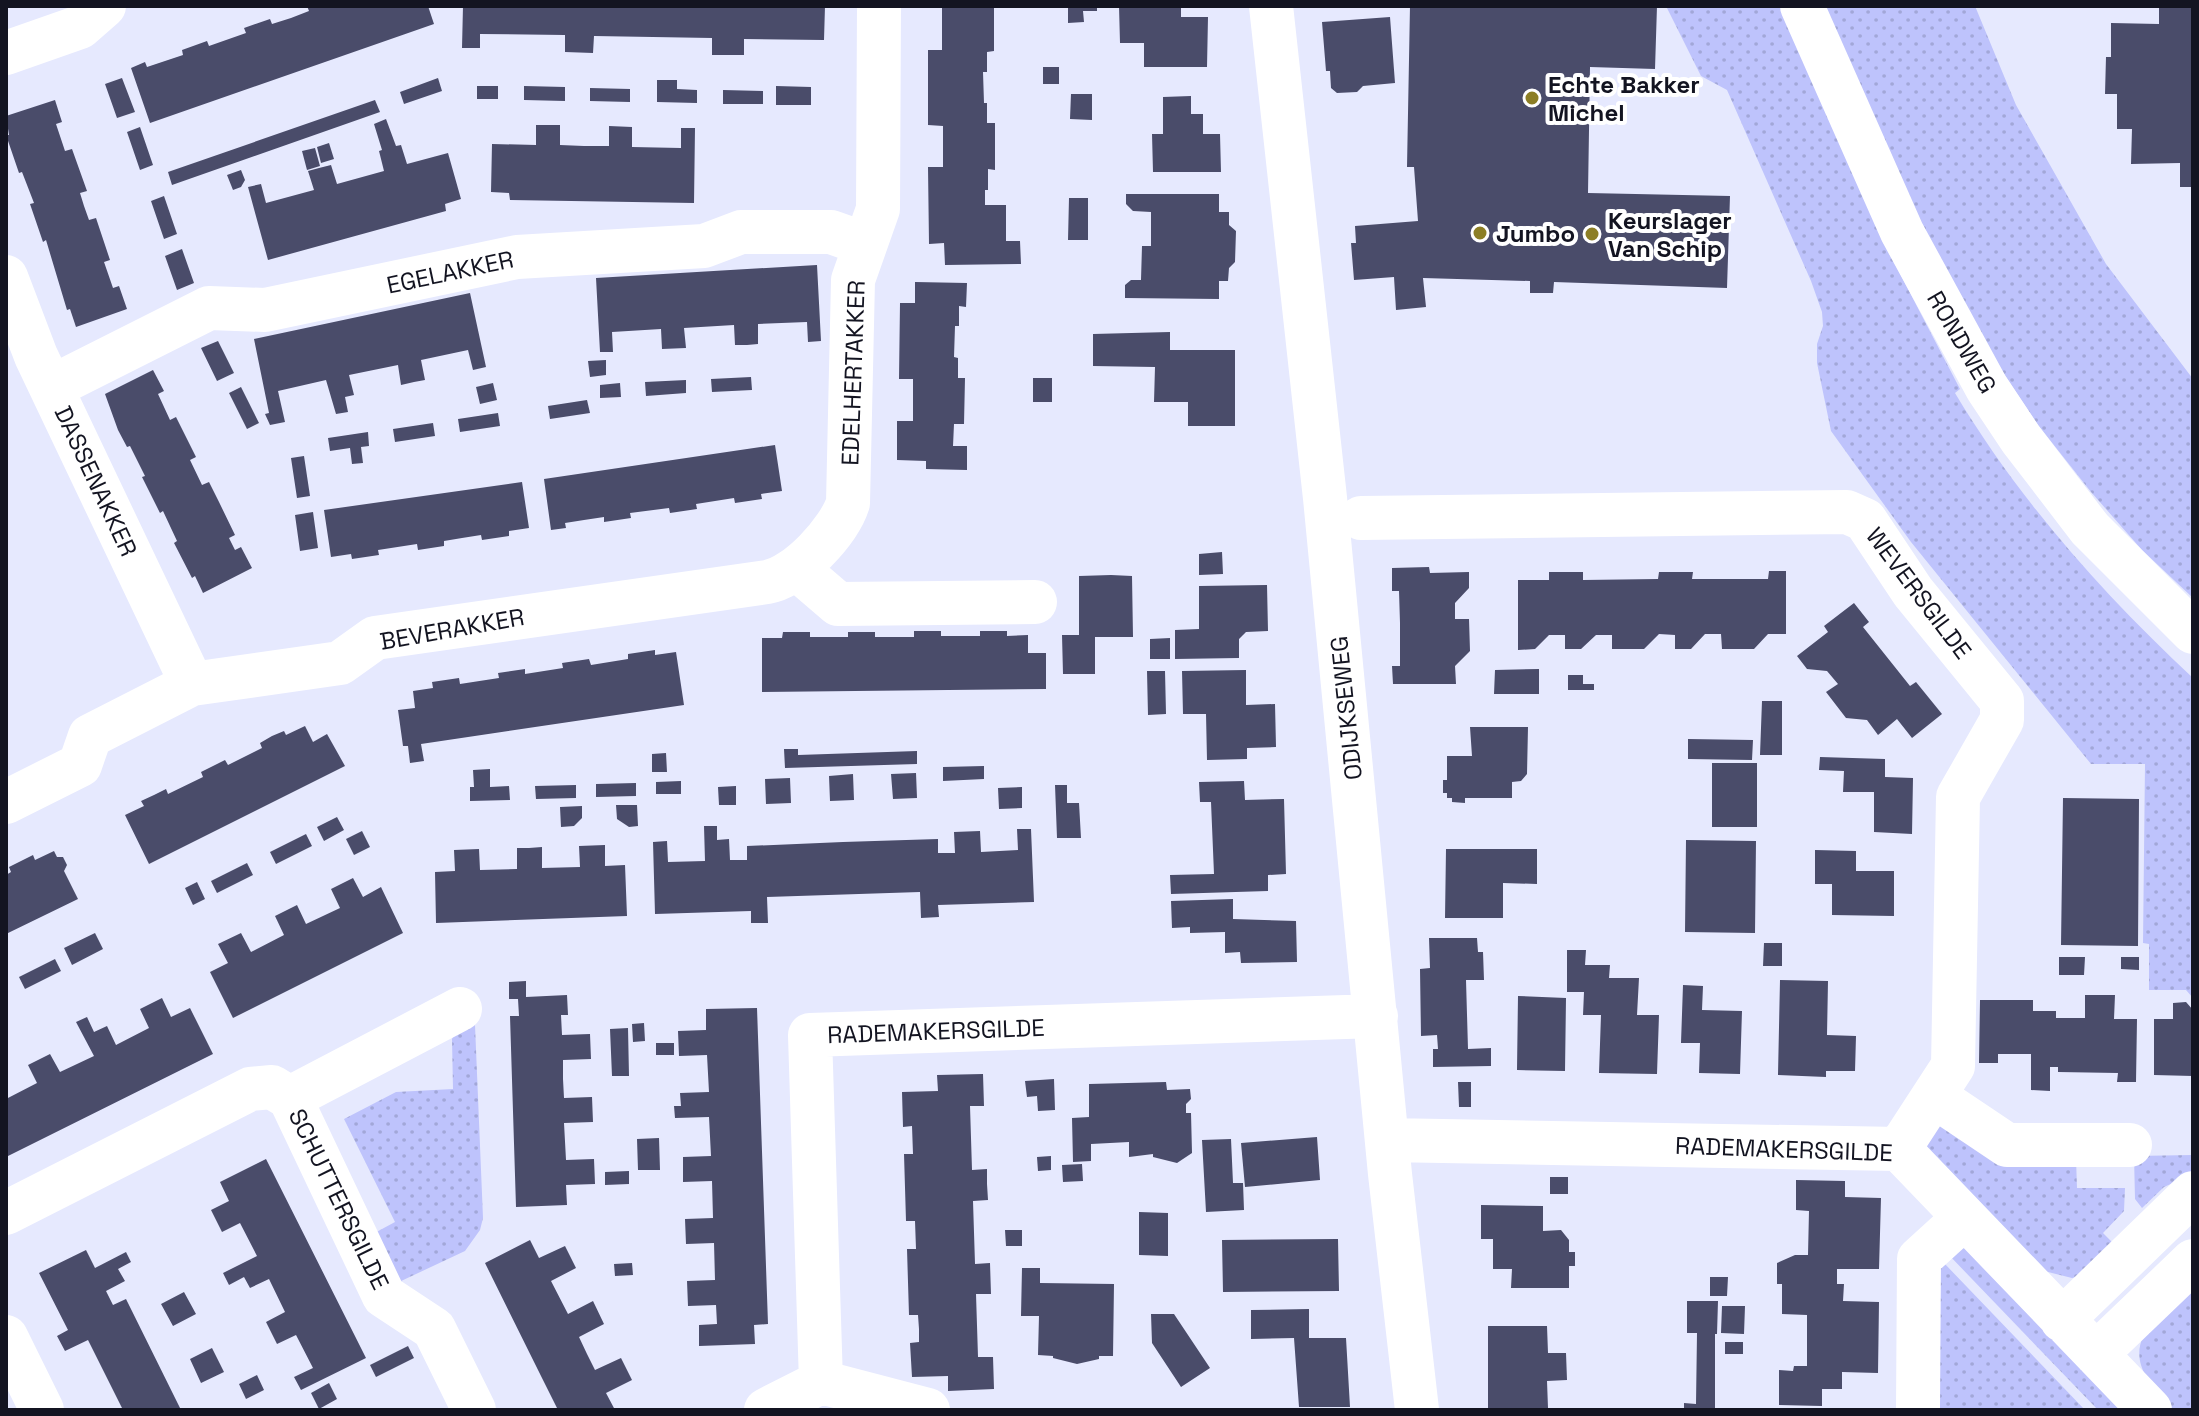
<svg xmlns="http://www.w3.org/2000/svg" width="2199" height="1416" font-family="'Space Grotesk',sans-serif">
<defs>
<pattern id="grass-dots" width="8" height="8" patternUnits="userSpaceOnUse" patternTransform="scale(2)"><rect width="8" height="8" fill="#bec3fc"/><path d="M2 2h.1M6 6h.1" fill="none" stroke="#a2a7d8" stroke-width="1.8" stroke-linecap="round"/></pattern>
</defs>
<rect width="100%" height="100%" fill="#e6e9fe"/>
<path fill="url(#grass-dots)" d="M1666,6H1782L1895,264L1960,389L1955,393C2019,500 2102,593 2193,678V998L2186,990H2149V944L2143,943L2145,764H2091L1911,542L1831,431L1817,363V344L1823,326L1822,312L1811,281L1727,90L1701,76Z
M1823,6H1975L2016,105L2106,264L2193,379V598L2142,550L2091,492L2038,425L1987,348L1901,184Z
M475,1025L483,1218L480,1230L465,1251L399,1282L369,1236L395,1222L344,1119L396,1092L453,1089L452,1039L454,1034Z
M1936,1118L2076,1158L2077,1188H2125L2124,1211L2103,1233L2114,1244L2086,1275L2072,1278L2040,1270L1924,1147Z
M2193,1155V1174L2164,1187L2142,1208L2135,1199L2134,1156Z
M1957,1236L2129,1410H2098L1947,1253Z
M1944,1263L2085,1410H1927L1928,1271Z
M2193,1276V1410H2172C2110,1346 2147,1331 2193,1276Z"/>
<path fill="#4a4c6a" d="M307,6H428L434,24L150,123L131,68L145,62L147,67L183,55L182,50L207,41L209,46L246,33L244,28L270,19L272,24L291,18L309,11Z
M463,6H825L824,40L744,39V55H712V38L594,36L593,53L565,52V35L480,34V48H462Z
M942,6H994V51L987,52V72H983L984,103H987V123H995V170L988,169V190H985V205H1006V241H1020L1021,264L945,265L944,243L929,244L928,167H943V126L928,125V50H942Z
M1068,6H1097V11H1083L1084,22L1068,23Z
M1119,6H1181V17H1208L1207,67H1144V43H1120Z
M1410,6H1657L1655,69L1590,67L1588,193L1730,196L1727,288L1554,282L1553,293H1530V281L1423,278L1426,307L1396,310L1394,277L1354,280L1351,243H1356L1355,226L1418,221L1414,167H1407Z
M2159,6H2193V187H2180V163L2131,164L2132,129H2117V94H2105L2106,57H2111V23L2159,24Z
M1390,17L1395,83L1363,86L1357,92L1337,93L1331,88L1330,71H1326L1322,22Z
M1043,67H1059V84H1043Z
M122,78L135,112L117,118L105,84Z
M438,78L442,91L404,104L400,92Z
M657,80H677V89L697,90V103L657,102Z
M477,86H498V99H477Z
M524,86L565,87V101L524,100Z
M776,86L811,87V105H776Z
M590,88L630,89V102L590,101Z
M723,90L763,91V104H723Z
M1071,94H1092V120L1070,119Z
M1191,96V114H1203V134H1220L1221,172H1153L1152,134H1163V97Z
M55,100L62,122L56,124L65,151L72,149L87,191L80,193L84,206L89,220L96,218L110,260L104,262L113,288L119,286L127,309L76,327L70,309L67,310L46,240L43,242L30,204L34,203L22,172L19,173L6,135H9L6,116Z
M375,100L380,112L172,185L168,172Z
M386,119L396,146L401,145L407,164L448,153L461,199L445,204L446,211L268,260L248,187L261,184L266,203L314,190L308,171L319,168L331,165L337,184L384,171L379,151L382,150L374,124Z
M536,125H560V145L584,146H609V126L632,127V147L681,148V128H695L694,203L510,200L509,193L491,192L492,144L536,145Z
M140,127L153,165L140,170L127,132Z
M329,143L334,159L321,163L317,147Z
M315,148L320,166L307,170L302,151Z
M241,170L245,180L241,187L233,190L227,175Z
M1126,194H1219V212H1229V225L1236,231L1235,262L1229,268L1228,281H1219V299L1125,298V285L1131,280H1141L1142,246H1151V212L1133,211L1126,204Z
M164,196L177,234L164,239L151,201Z
M1069,198H1088V240H1068Z
M182,249L194,283L177,290L165,256Z
M817,265L821,341L808,342L807,322L758,324V344L747,345H735L734,325L684,328L686,348L662,349L661,329L612,332L613,352H600L596,278Z
M915,282L967,283L966,307L959,306V326H955L954,357L958,358V378H965L964,424H954L953,446H967V470L926,469V461L897,460V421H913V379H899L900,303H915Z
M470,293L486,367L473,370L468,350L421,360L425,380L414,382L401,385L398,365L349,375L354,395L345,397L348,412L336,414L326,380L278,391L285,422L270,425L265,414L269,413L254,339Z
M1170,332V350H1235V426H1188V402H1154L1155,367L1093,366V334Z
M218,341L234,373L217,381L201,348Z
M606,360V375L590,377L588,361Z
M153,370L164,391L158,394L170,420L176,417L196,457L190,460L202,485L209,482L219,502L235,535L229,538L235,550L241,547L252,568L203,593L195,576L192,578L174,543L177,541L163,511L160,513L142,477L145,476L130,446L127,447L118,430L105,394Z
M751,377L752,390L712,392L711,379Z
M1033,378H1052V402H1033Z
M686,380V393L646,396L645,382Z
M493,383L497,400L480,404L476,387Z
M620,383L621,397L600,398V385Z
M241,387L259,423L247,429L229,393Z
M587,400L590,413L550,419L548,406Z
M498,413L500,426L460,432L458,419Z
M433,423L435,436L395,442L393,429Z
M368,432L369,446L361,447L363,463L352,464L350,448L330,451L328,438Z
M775,445L782,491L761,494L762,499L735,503L734,498L696,504L697,509L670,513L669,508L630,513L631,518L604,522V517L584,520L565,523L566,528L551,530L544,479Z
M304,456L310,496L297,498L291,458Z
M522,482L529,528L509,531V536L482,540L481,535L462,538L444,541V546L418,550L417,544L378,550L379,555L352,559L351,554L331,557L324,510Z
M313,512L318,548L300,551L295,515Z
M1222,552L1223,574L1199,575V554Z
M1429,567L1430,573L1469,572V588L1455,603V619H1469L1470,651L1455,666L1456,684H1393L1392,666H1400V623L1399,591H1392V568Z
M1769,571H1786V634H1768L1754,649H1722L1721,634H1705L1691,649H1675V635L1659,634L1644,649H1612V635H1596L1581,649H1565V635H1549L1535,649L1518,650V580H1549V572H1583V580L1658,579L1659,572H1693L1692,579H1768Z
M1111,575L1132,576L1133,637H1095V674H1063L1062,635H1079V576Z
M1267,585L1268,631L1246,632L1239,639V658L1175,659V630L1199,629V586Z
M1854,603L1869,622L1863,627L1910,686L1916,682L1942,714L1912,738L1897,719L1878,735L1867,720L1846,718L1826,692L1838,684L1827,671L1807,669L1797,656L1828,632L1824,626Z
M914,631H941V636H980V631H1007V636L1028,635V653H1046V689L762,692V638H782L783,632H810V637H848V632H875V637H914Z
M1170,638V659H1150V639Z
M655,650V655L676,652L684,705L421,744L424,761L410,763L408,746H403L398,710L415,708L413,691L433,688L432,682L459,678L460,684L499,678L498,673L525,669V674L563,668L562,663L589,659L591,665L628,659V654Z
M1539,669V694H1494L1495,670Z
M1246,670V705L1275,704L1276,747L1247,748V759L1207,760L1206,714H1183L1182,671Z
M1147,671H1165L1166,714L1148,715Z
M1568,675H1583V684H1594V690H1568Z
M1762,701H1782V755H1760Z
M305,726L313,742L327,734L345,766L149,864L125,815L144,806L141,801L154,795L166,789L168,794L203,777L201,772L225,760L228,765L262,748L260,743L272,736L284,731L286,735Z
M1470,727H1528L1527,774L1521,781L1512,782V798H1465V803L1452,802V798H1447V793H1443V780H1447V756H1472Z
M1688,739L1753,740L1752,760L1688,759Z
M784,749H798V755L917,751V764L785,768Z
M666,753L667,772H652V754Z
M1820,757L1885,759V777L1913,778L1912,834L1874,832V792H1843L1844,771L1819,770Z
M1712,763H1757V827H1712Z
M984,766V779L943,781V767Z
M490,769V787L509,786L510,800L470,801V787H474L473,770Z
M916,773L917,798L893,799L891,774Z
M853,774L854,800L830,801L829,776Z
M790,778L791,803L766,804L765,779Z
M681,781V794H656V782Z
M1244,781L1245,800L1284,799L1286,874L1268,875V891L1171,894L1170,875L1214,874L1211,802H1200L1199,782Z
M636,783V796L596,797V784Z
M576,785V798L536,799L535,786Z
M1055,785H1067V803H1079L1081,838H1057Z
M736,786V805H719L718,787Z
M1022,787V808L999,809L998,788Z
M2063,798L2139,799L2138,946L2061,945Z
M616,805H637L638,826L629,827L617,819Z
M582,806V818L574,826L561,827L560,807Z
M337,817L344,830L324,841L317,827Z
M704,826H717V840L729,839L730,860H747V846L843,842L938,839V853H955L954,832L980,831L981,852L1018,850L1017,829H1031L1034,902L938,905L939,917L921,918L920,892L767,897L768,923H751V911L655,914L653,842L667,841L668,862L705,861Z
M362,831L370,847L354,855L346,839Z
M306,834L312,846L276,864L270,852Z
M1686,840L1756,841L1755,933L1685,932Z
M605,845V866L625,865L627,916L436,923L435,872L455,871L454,850L479,849L480,870L517,869V848H529L542,847V868L580,867L579,846Z
M1446,849H1537V884L1503,883V918H1445Z
M1815,850L1856,851V871H1894V916L1832,915V884H1815Z
M54,851L57,857H63L67,865L64,871L78,899L6,934V875L11,872L9,867L33,855L35,860Z
M247,863L253,875L217,893L211,881Z
M353,878L363,897L381,887L403,933L233,1018L210,972L228,963L218,944L241,933L251,952L284,935L275,916L297,905L306,924L340,908L331,889Z
M197,882L205,899L193,905L185,888Z
M1233,899V919L1296,921L1297,962L1241,963L1240,952L1225,953V932L1190,933V927L1172,928L1171,901Z
M95,933L103,949L72,965L64,948Z
M1429,938H1477L1478,952H1483L1484,980H1466L1468,1049L1491,1048V1066L1433,1067V1049H1438L1437,1035L1421,1036L1420,969L1430,968Z
M1764,943H1782V966H1763Z
M1567,950H1586L1585,965H1610L1609,978H1639L1637,1015H1659L1657,1074L1599,1073L1601,1015H1583L1584,992H1567Z
M2059,957H2085L2084,975H2059Z
M2121,957H2139V970L2121,969Z
M55,959L61,971L25,989L19,977Z
M1780,980L1828,981L1827,1035L1856,1036L1855,1071H1826V1077L1778,1075Z
M526,981V997L567,995L568,1015H561L562,1035L590,1034L591,1059L563,1060V1079L564,1098L592,1097L593,1122L564,1123L566,1160L594,1159L595,1184L566,1185L567,1205L516,1207L510,1016H519L518,999H509V982Z
M1683,985L1703,986L1702,1010L1742,1011L1740,1074L1699,1073L1700,1043H1681Z
M2085,995H2115L2114,1019H2137L2136,1082H2117L2118,1073L2058,1072V1067H2050V1091L2031,1090V1054H1998V1063H1979L1980,1000H2033V1011H2056V1018H2085Z
M1518,996L1566,998L1565,1071L1517,1070Z
M162,998L171,1017L190,1008L213,1054L6,1157V1099L37,1083L28,1065L50,1054L60,1072L94,1056L76,1022L87,1017L94,1032L107,1026L116,1045L149,1028L140,1009Z
M2186,1002L2193,1010V1076L2154,1075V1019H2173V1003Z
M757,1008L768,1324L754,1325L755,1344L699,1346V1325L717,1324L716,1305L688,1306L687,1281L715,1280L714,1243L686,1244L685,1219L713,1218L712,1181L683,1182V1157L711,1156L709,1117L675,1118L674,1106H681L680,1093L709,1092L707,1055L679,1056L678,1031L706,1030V1009Z
M644,1023L645,1041L633,1042L632,1024Z
M628,1028L629,1076H612L610,1029Z
M656,1043H674V1055H656Z
M983,1074L984,1106H970L972,1170L987,1169V1184L988,1200L973,1201L975,1264L990,1263L991,1294H976L978,1357H993L994,1389L948,1391V1376L912,1377L910,1343L919,1342V1329L918,1315H909L907,1249H916L915,1221H906L904,1154H913L912,1126L903,1127L902,1092L938,1091L937,1075Z
M1054,1079L1055,1110L1038,1111L1037,1096L1027,1097L1025,1081Z
M1166,1082L1167,1090L1190,1089L1191,1099L1186,1104V1113H1191L1192,1153L1177,1163L1153,1157V1154L1129,1157V1142L1091,1144V1161L1073,1162L1072,1118L1089,1117V1084Z
M1458,1082H1471V1107H1459Z
M1317,1137L1320,1180L1245,1187L1241,1143Z
M659,1138L660,1170H638L637,1139Z
M1231,1139L1233,1183H1243L1244,1210L1206,1212L1202,1140Z
M1051,1156V1170L1038,1171L1037,1157Z
M266,1159L366,1358L301,1390L294,1377L313,1368L296,1335L277,1344L266,1322L285,1312L269,1279L250,1288L244,1277L229,1285L223,1273L257,1256L240,1223L222,1232L211,1210L229,1201L220,1182Z
M1082,1164L1083,1181L1063,1182L1062,1165Z
M629,1171V1184L605,1185V1172Z
M1550,1177H1568V1194H1550Z
M1796,1180L1845,1181V1197L1881,1198L1879,1269H1837V1284H1844L1843,1301L1879,1302L1878,1373L1842,1372V1389H1822V1406L1779,1405V1370L1793,1371L1794,1366H1807V1315L1782,1314V1284H1777V1263L1795,1255H1808L1809,1211L1796,1210Z
M1481,1205L1543,1206V1231L1561,1230L1569,1240V1252H1575V1266H1569V1288H1511L1512,1269H1493V1239H1481Z
M1139,1212L1168,1213V1256L1139,1255Z
M1005,1230H1022V1246H1006Z
M1338,1239L1339,1291L1223,1292L1222,1240Z
M530,1240L539,1258L565,1246L576,1268L551,1281L568,1314L593,1301L604,1324L579,1337L587,1354L595,1370L621,1358L632,1380L606,1393L615,1410H558L541,1376L485,1263Z
M86,1250L95,1268L126,1252L131,1262L118,1269L125,1281L106,1291L113,1305L126,1299L181,1410H123L88,1340L65,1351L57,1336L68,1330L39,1273Z
M632,1263L633,1275L615,1276L614,1264Z
M1022,1268H1040V1283L1114,1284L1113,1356H1099V1359L1077,1364L1053,1358V1356L1038,1355L1039,1316H1021Z
M1710,1277H1728L1727,1296H1710Z
M184,1292L196,1314L173,1326L161,1304Z
M1687,1301H1718L1717,1334H1715V1410H1684V1403L1696,1404L1697,1333H1687Z
M1722,1306H1745L1744,1334L1721,1333Z
M1309,1309V1338H1346L1350,1407H1299L1294,1338L1251,1339V1310Z
M1151,1314H1174L1210,1368L1181,1387L1152,1343Z
M1488,1326H1547L1548,1353H1566L1567,1380L1547,1381L1548,1408H1488Z
M1725,1342H1743V1354H1725Z
M408,1346L414,1358L376,1377L370,1365Z
M212,1348L224,1372L201,1383L190,1359Z
M257,1375L264,1390L246,1399L239,1384Z
M329,1383L337,1399L319,1409L311,1393Z"/>
<g fill="none" stroke-linecap="round" stroke-linejoin="round">
<path stroke="#fff" stroke-width="44" d="M1271,6L1325,498L1390,1174L1417,1410
M6,53L80,27L104,6
M6,277L36,356L192,684
M52,387L209,308L265,310L517,257L704,246L741,232H831L865,244
M1361,518L1847,512L1865,520L1913,592L2002,701V720L1958,797L1953,1066L1899,1149
M796,568L838,604L1035,602
M6,802L80,765L90,736L192,684L340,663L375,638L767,582C797,577 839,531 848,503L853,280L878,209L879,6
M1934,1096L2007,1145H2130
M290,1098L460,1009
M1387,1140L1899,1149L2150,1410
M6,1213L250,1089L272,1087L290,1098L384,1296L434,1329L474,1410
M2062,1320L2193,1193
M6,1337L42,1410
M2096,1354L2193,1261
M821,1382L810,1035L1376,1016
M821,1382L928,1410
M766,1410L821,1382
M1918,1410L1919,1259L1964,1218"/>
<path stroke="#fff" stroke-width="44" d="M1802,6L1902,232L1987,388L2021,439L2090,529L2193,632"/>
</g>
<g fill="#8c7e25" stroke="#fff" stroke-width="3">
<circle cx="1532" cy="98" r="8"/>
<circle cx="1480" cy="233" r="8"/>
<circle cx="1592" cy="234" r="8"/>
</g>
<g text-anchor="middle" dominant-baseline="central" stroke-width="8" stroke-linejoin="round" paint-order="stroke">
<g font-size="24" font-weight="bold" fill="#131421" stroke="#fff" text-anchor="start">
<text x="1548" y="84">Echte Bakker<tspan x="1548" dy="28">Michel</tspan></text>
<text x="1608" y="220">Keurslager<tspan x="1608" dy="28">Van Schip</tspan></text>
<text x="1496" y="233">Jumbo</text>
</g>
<g font-size="24" fill="#131421" stroke="#fff">
<text transform="translate(450 272) rotate(-12)">EGELAKKER</text>
<text transform="translate(1962 342) rotate(60)">RONDWEG</text>
<text transform="translate(853 373) rotate(-88)">EDELHERTAKKER</text>
<text transform="translate(96 481) rotate(65)">DASSENAKKER</text>
<text transform="translate(1919 593) rotate(53)">WEVERSGILDE</text>
<text transform="translate(452 629) rotate(-10)">BEVERAKKER</text>
<text transform="translate(1346 708) rotate(-96)">ODIJKSEWEG</text>
<text transform="translate(936 1031) rotate(-2)">RADEMAKERSGILDE</text>
<text transform="translate(1784 1149) rotate(2)">RADEMAKERSGILDE</text>
<text transform="translate(339 1199) rotate(64)">SCHUTTERSGILDE</text>
</g>
</g>
<rect width="2199" height="1416" fill="none" stroke="#131421" stroke-width="16"/>
</svg>
